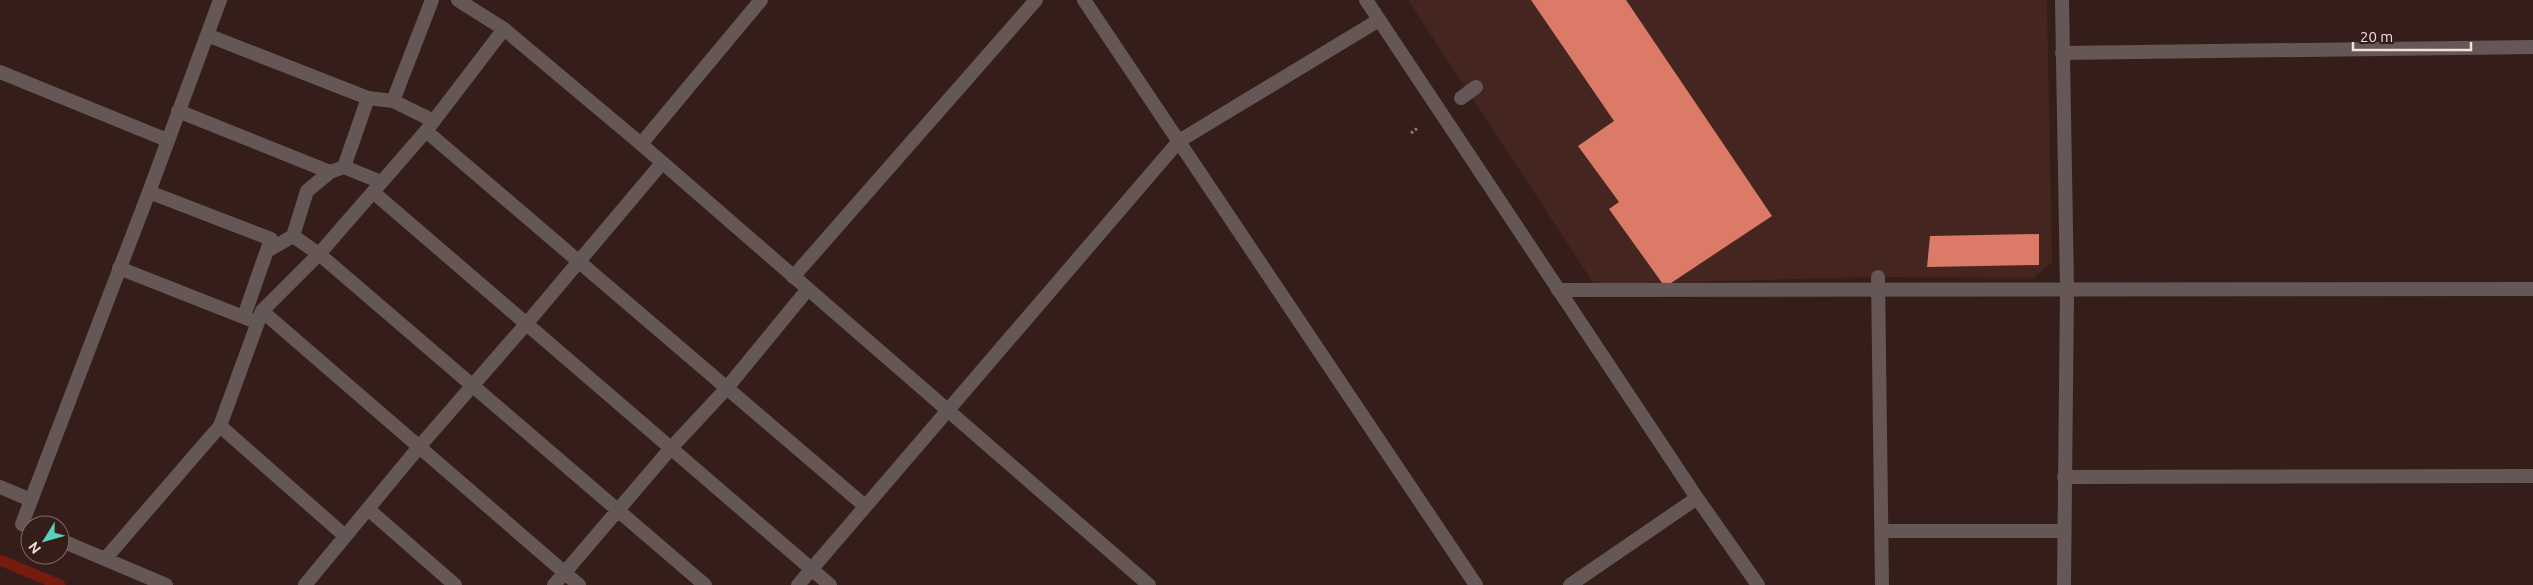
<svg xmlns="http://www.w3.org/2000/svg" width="2533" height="585" font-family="Ubuntu,sans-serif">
<rect width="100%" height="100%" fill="#351e19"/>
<path fill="#44251f" d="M1408,0H2047L2052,262L2034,278L1878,277L1594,284Z"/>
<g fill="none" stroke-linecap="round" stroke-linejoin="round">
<path stroke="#751c0e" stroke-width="11" d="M0,560L60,585"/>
</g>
<path fill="#dc7a68" d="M1531,0H1626L1772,216L1665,287L1609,209L1619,202L1578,146L1614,121Z
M2039,234V265L1927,267L1930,236Z"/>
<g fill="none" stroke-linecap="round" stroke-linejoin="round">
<path stroke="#8c7874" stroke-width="3" stroke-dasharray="2.5 2.5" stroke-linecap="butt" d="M1411,133L1419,127"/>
<path stroke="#645755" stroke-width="14" d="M1461,98L1476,87
M0,487L31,500"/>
<path stroke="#645755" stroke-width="14" d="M1084,0L1476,585
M1366,0L1697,498L1758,585
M2062,0L2067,289L2064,585
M207,35L368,98L393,101L434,121
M2062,53L2533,47
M0,72L167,140
M393,101L432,0
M178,111L330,172L344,167L381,182
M426,131L865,506
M641,144L761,0
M344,167L368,98
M149,192L271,239L244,316
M373,192L830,585
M293,236L307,191L330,172
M267,251L293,236L319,254L705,585
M119,268L251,320
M793,277L1036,0
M1558,290L2533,289
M262,311L579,585
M2064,477L2533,476
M368,509L455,585
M30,528L22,524L149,192L220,0
M1882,531H2063
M345,536L220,426L262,311L319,254L426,131L504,29
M60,540L166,585
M105,559L220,426
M305,585L419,447L527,323L662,163
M554,585L671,448L726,389L808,289
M798,585L1179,141L1379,20
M1570,585L1697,498"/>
<path stroke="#645755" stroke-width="14" d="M458,0L504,29L641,144L1149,585
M1878,277L1882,585"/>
</g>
<g transform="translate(45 540) rotate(233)"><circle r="24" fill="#351e19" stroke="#806c67"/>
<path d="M0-4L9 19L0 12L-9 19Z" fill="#5bcebc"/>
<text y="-8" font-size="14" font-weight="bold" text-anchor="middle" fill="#f1e0dc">N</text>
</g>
<path d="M2353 42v8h118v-8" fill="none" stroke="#f1e0dc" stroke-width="2.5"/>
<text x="2360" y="42" font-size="15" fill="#f1e0dc" stroke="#351e19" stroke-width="4" paint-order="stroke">20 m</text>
</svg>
